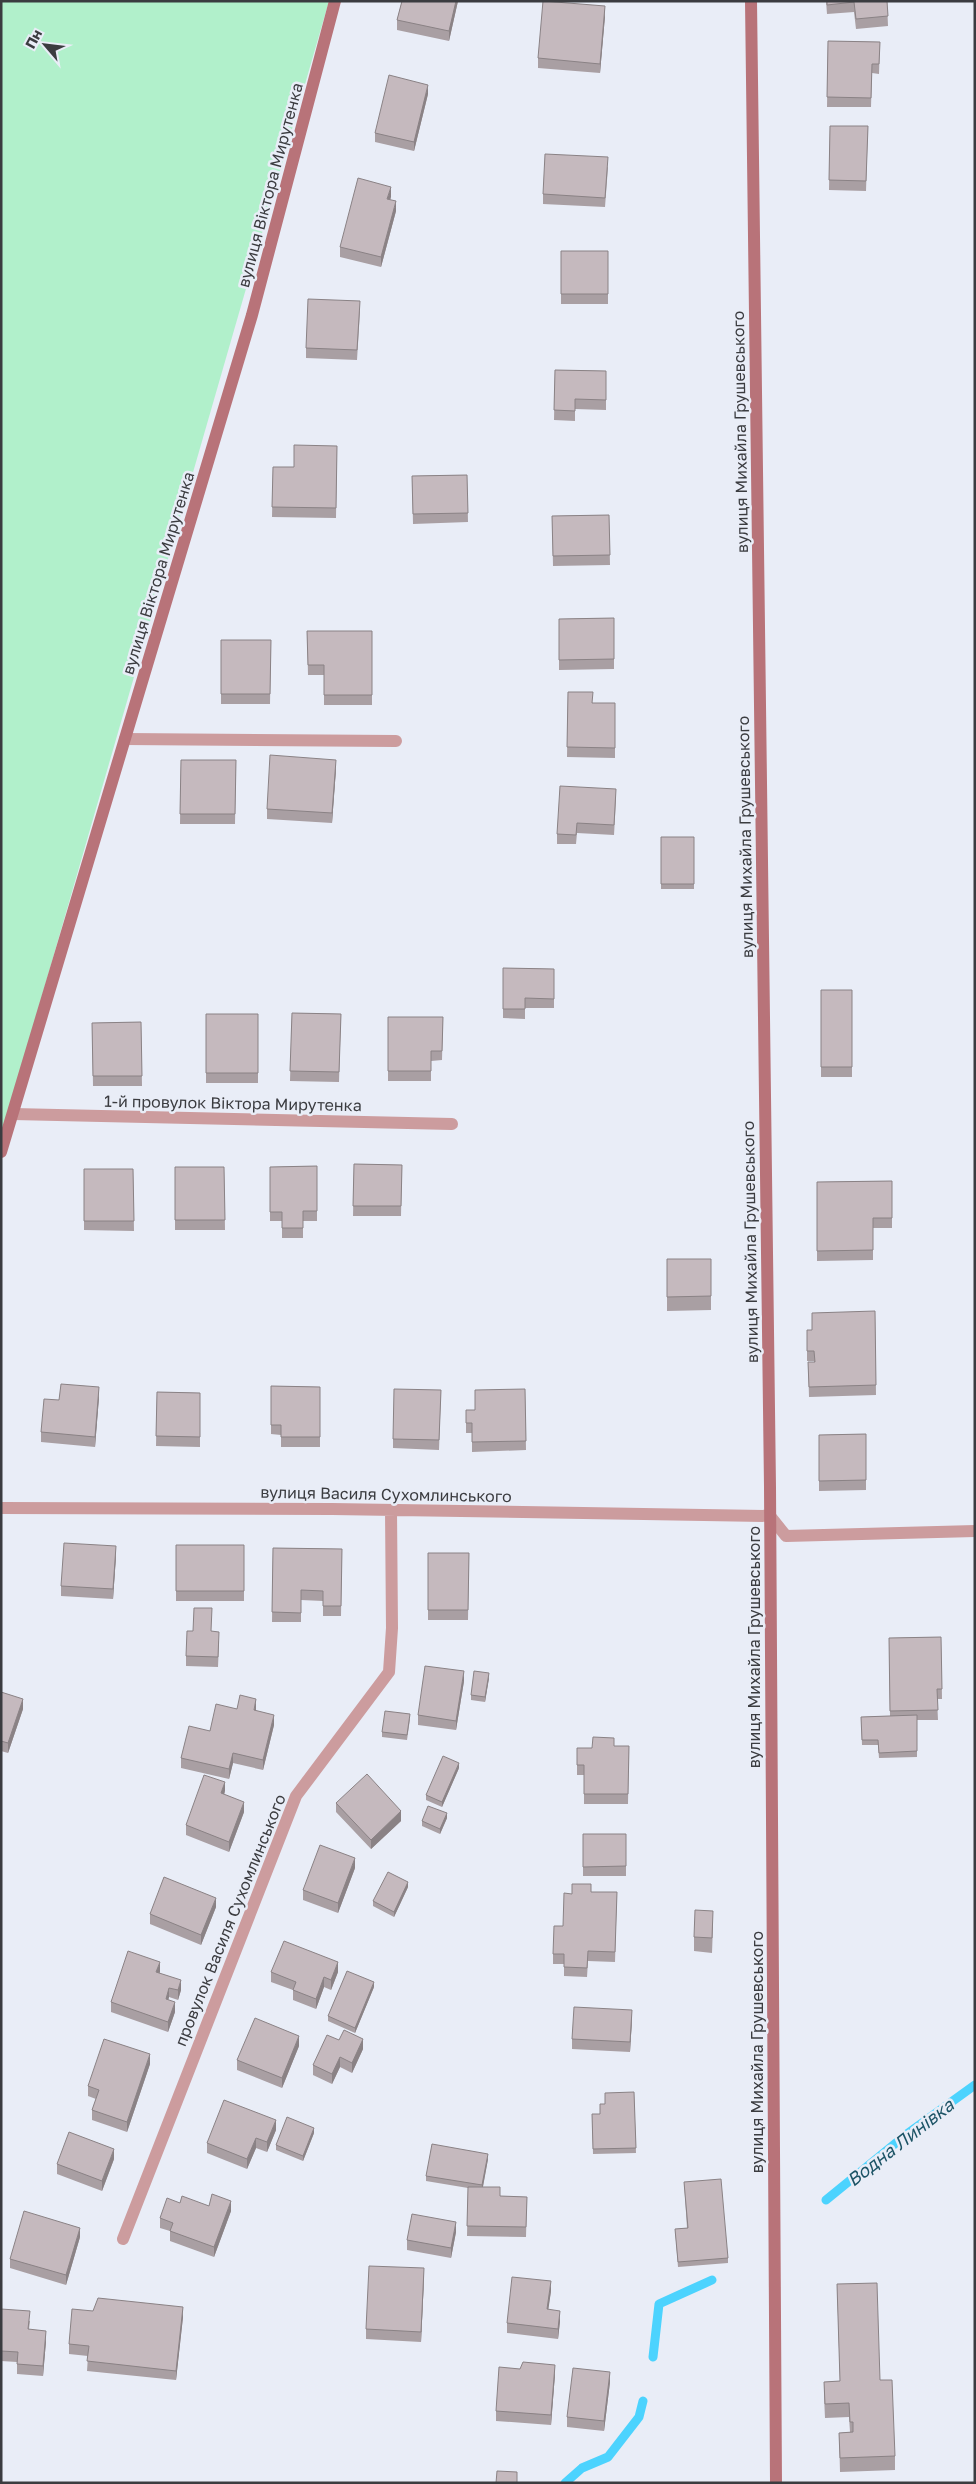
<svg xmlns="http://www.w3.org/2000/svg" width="976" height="2484" font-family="'Golos Text',sans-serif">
<rect width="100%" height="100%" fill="#e9edf7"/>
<path fill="#b1f0cb" d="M1,1H329L1,1138Z"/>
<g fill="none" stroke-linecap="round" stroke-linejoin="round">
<path stroke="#4cd3fe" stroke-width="9" d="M826,2200L907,2134L975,2085
M653,2357L659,2304L712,2280
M565,2483L582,2468L608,2457L639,2417L643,2401"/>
<path stroke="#cc9c9e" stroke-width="12" d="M125,739L396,741
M13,1114L452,1124
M1,1508L332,1509L770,1516L786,1536L975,1531
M123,2239L296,1796L389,1672L392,1628L391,1510"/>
<path stroke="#b87379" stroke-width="12" d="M751,1L770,1487L776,2483
M1,1152L252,315L335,1"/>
</g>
<path fill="#a99fa3" d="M402,1H458L449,41L397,30V20Z
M826,1H887L888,26L856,29L854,12L827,14Z
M605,16L600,73L538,68V58Z
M828,41L880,42L879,74L872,73L871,107H827Z
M428,94L414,151L375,142V133Z
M830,126H868L866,191L829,190Z
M608,167L605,207L543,204V194Z
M391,197L390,200L396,211L381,267L340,257V247Z
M561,251H608V304H561Z
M360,311L357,360L306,358V348Z
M555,370L606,371V410L575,409V421L554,420Z
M337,446L336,518L272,517L273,467H294Z
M467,475L468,522L413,524L412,476Z
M609,515L610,565L553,566L552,516Z
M614,618V669L559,670V619Z
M307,631H372V705H324V675H308Z
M221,640H271L270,704H221Z
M568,692L593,703H615V758L567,757Z
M181,760H236L235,824H180Z
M336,769L332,823L267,819V809Z
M616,799L614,835L577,833L576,844H557V834Z
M661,837H694V889H661Z
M503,968L554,969V1008H525V1019L503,1018Z
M821,990H852V1077H821Z
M292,1013L341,1014L339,1082L290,1081Z
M206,1014H258V1083H206Z
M388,1017H443L442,1060L431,1061V1081H388Z
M141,1022L142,1086H93L92,1023Z
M354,1164L402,1165L401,1216H353Z
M317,1166V1221H303V1238H282V1221H270V1167Z
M175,1167H224L225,1230H175Z
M84,1169H133L134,1231L84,1230Z
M892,1181V1228H873V1260L817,1261V1182Z
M667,1259H711V1310L667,1311Z
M875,1311L876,1395L809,1397L808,1362H814V1361H807V1330H812Z
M271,1386L320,1387V1447H281V1435L271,1434Z
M525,1389L526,1450L472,1452V1433H466V1410H475Z
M441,1390L439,1450L393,1448V1439Z
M157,1392L200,1393V1447L156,1446Z
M99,1397L95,1447L41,1442V1432L59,1400Z
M866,1434V1490L819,1491V1435Z
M176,1545H244V1601H176Z
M273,1548L342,1549L341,1616H323V1601L301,1600V1622H272Z
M428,1553H469L468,1620H428Z
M116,1556L113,1599L61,1596V1586Z
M212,1631L219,1642L218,1667L186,1666V1656Z
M941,1637L942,1699H937L938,1720H917V1757L879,1758L878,1745H862L861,1717L890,1716L889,1638Z
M489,1678L485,1702L471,1700V1695Z
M464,1681L456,1730L418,1725V1715Z
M1,1692L23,1709L8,1753L1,1751Z
M237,1709H256V1711L274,1725L263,1770L233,1763L229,1779L181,1768V1758L210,1731Z
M410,1719L407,1740L382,1737V1732Z
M614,1746H629L628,1804H584V1775H577V1748H592Z
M459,1768L442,1807L426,1800V1795Z
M225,1791L224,1795L244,1812L229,1852L186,1835V1825Z
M336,1803L401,1821L371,1849L336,1812Z
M447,1818L440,1834L422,1826V1821Z
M583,1834H626V1876H583Z
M355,1868L338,1913L303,1900V1890Z
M408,1887L394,1917L373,1906V1901Z
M591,1892H617L615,1962L588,1961L587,1977L564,1976V1964H553V1954L563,1926L572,1894Z
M216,1907L201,1945L150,1924V1914Z
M713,1926L712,1953L694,1951V1937Z
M160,1972L159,1973L181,1990L178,2000L169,1997L168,2000L175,2012L168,2032L111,2012V2002Z
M271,1972H338L331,1990L324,1987L316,2009L293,2000V1990L271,1982Z
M374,1987L355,2033L328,2021V2016Z
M632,2019L630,2052L572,2049V2039Z
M339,2040L363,2049L352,2073L340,2067L332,2084L313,2075V2065Z
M299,2046L282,2088L237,2070V2060Z
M150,2064L127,2132L92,2120V2110L96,2099L88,2096V2086Z
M634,2092L636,2153L593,2154L592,2114H600L605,2104Z
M276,2130L267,2152L256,2148L247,2169L207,2153V2143Z
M314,2133L303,2161L276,2150V2145Z
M114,2159L102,2191L57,2174V2164Z
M488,2159L483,2187L500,2196L527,2197L526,2237L467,2236L468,2188L426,2181V2176Z
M684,2182L728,2258V2263L678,2267L675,2229L687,2228Z
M180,2203L209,2206L231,2211L214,2257L170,2241V2231L160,2228V2218Z
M456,2232L451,2258L407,2250V2240Z
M80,2237L66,2285L10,2268V2259Z
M424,2278L421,2342L366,2339V2329Z
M837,2284L880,2380L895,2456V2470L840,2472L839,2433L850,2432L849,2417L825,2418L824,2396V2382L840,2381Z
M551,2291L548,2309L560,2321L558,2339L507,2333V2323Z
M1,2309L30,2321L29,2329L46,2341L43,2376L17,2374V2362L1,2361Z
M93,2311L183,2317L176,2380L87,2371L88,2356L69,2354V2344Z
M555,2374L551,2425L496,2421V2411Z
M610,2382L604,2431L567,2427V2417Z"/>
<path fill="#8a8285" d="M456,1H458L449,41V31Z
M605,6V16L600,73V64Z
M428,85V94L414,151V142Z
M391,187V197L387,209V199Z
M396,201V211L381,267V257Z
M336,760V769L332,823V813Z
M99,1387V1397L95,1447V1437Z
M116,1546V1556L113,1599V1589Z
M464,1671V1681L456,1730V1721Z
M489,1673V1678L485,1702V1697Z
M23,1699V1709L8,1753V1743Z
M256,1699V1709L254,1720V1710Z
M274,1715V1725L263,1770V1760Z
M233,1753V1763L229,1779V1769Z
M459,1763V1768L442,1807V1802Z
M225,1782V1791L221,1803V1793Z
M244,1802V1812L229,1852V1842Z
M401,1811V1821L371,1849V1840Z
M447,1813V1818L440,1834V1829Z
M355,1858V1868L338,1913V1903Z
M408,1882V1887L394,1917V1912Z
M216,1898V1907L201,1945V1935Z
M160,1962V1972L156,1982V1972Z
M338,1962V1972L331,1990V1980Z
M324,1977V1987L316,2009V1999Z
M181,1980V1990L178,2000V1990Z
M374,1982V1987L355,2033V2028Z
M169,1988V1997L166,2009V1999Z
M175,2002V2012L168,2032V2022Z
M632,2010V2019L630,2052V2042Z
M299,2036V2046L282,2088V2078Z
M363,2039V2049L352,2073V2063Z
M150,2054V2064L127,2132V2122Z
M340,2057V2067L332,2084V2074Z
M276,2120V2130L267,2152V2142Z
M314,2128V2133L303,2161V2156Z
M256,2138V2148L247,2169V2159Z
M114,2149V2159L102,2191V2181Z
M488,2154V2159L482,2191V2185Z
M231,2201V2211L214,2257V2247Z
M456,2222V2232L451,2258V2248Z
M80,2228V2237L66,2285V2275Z
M424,2268V2278L421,2342V2332Z
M551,2281V2291L547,2319V2309Z
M183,2307V2317L176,2380V2371Z
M560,2311V2321L558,2339V2329Z
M46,2331V2341L43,2376V2366Z
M555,2365V2374L551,2425V2415Z
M610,2372V2382L604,2431V2421Z"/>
<path fill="#c5b9be" stroke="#8a8285" d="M402,1H456L449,31L397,20Z
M543,1L605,6L600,64L538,58Z
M827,1H887L888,16L856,19L854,2L827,5Z
M828,41L880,42L879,64H872L871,98L827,97Z
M389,75L428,85L414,142L375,133Z
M830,126H868L866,181L829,180Z
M545,154L608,157L605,198L543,194Z
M358,178L391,187L387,199L396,201L381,257L340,247Z
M561,251H608V294H561Z
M308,299L360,301L357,350L306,348Z
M555,370L606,371V400L575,399V411L554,410Z
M294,445L337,446L336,508L272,507L273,467H294Z
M467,475L468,513L413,514L412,476Z
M609,515L610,555L553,556L552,516Z
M614,618V659L559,660V619Z
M307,631H372V695H324V665H308Z
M221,640H271L270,694H221Z
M568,692H593L592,703H615V748L567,747Z
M270,755L336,760L332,813L267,809Z
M181,760H236L235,814H180Z
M560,786L616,789L614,825L577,823L576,835L557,834Z
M661,837H694V884H661Z
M503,968L554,969V999L525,998V1009H503Z
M821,990H852V1067H821Z
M292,1013L341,1014L339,1072L290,1071Z
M206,1014H258V1073H206Z
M388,1017H443L442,1051H431V1071H388Z
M141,1022L142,1076H93L92,1023Z
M354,1164L402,1165L401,1206H353Z
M317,1166V1211H303V1228H282V1212H270V1167Z
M175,1167H224L225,1220H175Z
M84,1169H133L134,1221H84Z
M892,1181V1218H873V1250L817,1251V1182Z
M667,1259H711V1296L667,1297Z
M875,1311L876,1385L809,1387L808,1362H815L814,1351H807V1330H812V1313Z
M61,1384L99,1387L95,1437L41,1432L44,1399L59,1400Z
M271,1386L320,1387V1437H281V1425H271Z
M394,1389L441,1390L439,1440L393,1439Z
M525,1389L526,1441L472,1442V1423H466V1410H475V1390Z
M157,1392L200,1393V1437L156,1436Z
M866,1434V1480L819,1481V1435Z
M64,1543L116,1546L113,1589L61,1586Z
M176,1545H244V1591H176Z
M273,1548L342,1549L341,1606H323V1591L301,1590V1613L272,1612Z
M428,1553H469L468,1610H428Z
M194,1608H212L211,1631L219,1632L218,1657L186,1656L187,1631H193Z
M941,1637L942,1689H937L938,1710L890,1711L889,1638Z
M425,1666L464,1671L456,1721L418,1715Z
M474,1671L489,1673L485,1697L471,1695Z
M1,1692L23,1699L8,1743L1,1741Z
M240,1695L256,1699L254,1710L274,1715L263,1760L233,1753L229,1769L181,1758L189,1726L210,1731L216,1704L237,1709Z
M385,1711L410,1714L407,1735L382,1732Z
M917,1715V1751L879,1753L878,1740H862L861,1717Z
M593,1737L614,1738V1746H629L628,1794H584V1765H577V1748H592Z
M443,1756L459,1763L442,1802L426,1795Z
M367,1774L401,1811L371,1840L336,1803Z
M204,1775L225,1782L221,1793L244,1802L229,1842L186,1825Z
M428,1806L447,1813L440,1829L422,1821Z
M583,1834H626V1866L583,1867Z
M320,1845L355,1858L338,1903L303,1890Z
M388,1872L408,1882L394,1912L373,1901Z
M164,1877L216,1898L201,1935L150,1914Z
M572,1884H591V1892H617L615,1952L588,1951L587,1968L564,1967V1954H553L554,1926H563L564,1893L572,1894Z
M695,1910L713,1911L712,1938L694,1937Z
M284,1941L338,1962L331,1980L324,1977L316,1999L293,1990L296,1982L271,1972Z
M128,1951L160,1962L156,1972L181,1980L178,1990L169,1988L166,1999L175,2002L168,2022L111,2002Z
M347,1971L374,1982L355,2028L328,2016Z
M574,2007L632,2010L630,2042L572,2039Z
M255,2018L299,2036L282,2078L237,2060Z
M344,2030L363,2039L352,2063L340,2057L332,2074L313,2065L327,2035L339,2040Z
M104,2039L150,2054L127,2122L92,2110L99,2090L88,2086Z
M634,2092L636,2148L593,2149L592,2114H600V2104H605V2093Z
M224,2100L276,2120L267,2142L256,2138L247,2159L207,2143Z
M287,2117L314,2128L303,2156L276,2145Z
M69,2132L114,2149L102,2181L57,2164Z
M432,2144L488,2154L482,2185L426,2176Z
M721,2179L728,2258L678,2262L675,2229L688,2228L684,2182Z
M468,2187H500V2196L527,2197L526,2227L467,2226Z
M212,2194L231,2201L214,2247L170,2231L173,2223L160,2218L167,2198L180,2203L182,2196L209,2206Z
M24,2211L80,2228L66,2275L10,2259Z
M412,2214L456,2222L451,2248L407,2240Z
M369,2266L424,2268L421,2332L366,2329Z
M512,2277L551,2281L547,2309L560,2311L558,2329L507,2323Z
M877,2283L880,2380H892L895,2456L840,2458L839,2433L853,2432V2422H850L849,2403L825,2404L824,2382L840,2381L837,2284Z
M98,2298L183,2307L176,2371L87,2361L89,2346L69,2344L72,2309L93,2311Z
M1,2309L30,2311L28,2329L46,2331L43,2366L17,2364L18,2352L1,2351Z
M523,2362L555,2365L551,2415L496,2411L499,2367L520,2369Z
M573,2368L610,2372L604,2421L567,2417Z
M497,2471L517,2472V2483H496Z"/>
<g text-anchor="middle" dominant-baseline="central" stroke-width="5" stroke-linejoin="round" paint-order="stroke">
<g font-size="16" fill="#3b3c40" stroke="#e9edf7">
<text transform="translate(270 185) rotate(-75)">вулиця Віктора Мирутенка</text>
<text transform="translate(740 432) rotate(-91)">вулиця Михайла Грушевського</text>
<text transform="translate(158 573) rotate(-73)">вулиця Віктора Мирутенка</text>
<text transform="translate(745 837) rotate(-91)">вулиця Михайла Грушевського</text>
<text transform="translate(233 1103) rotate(1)">1-й провулок Віктора Мирутенка</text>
<text transform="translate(750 1242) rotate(-91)">вулиця Михайла Грушевського</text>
<text transform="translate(386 1494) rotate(1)">вулиця Василя Сухомлинського</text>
<text transform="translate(754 1647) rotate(-90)">вулиця Михайла Грушевського</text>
<text transform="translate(230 1920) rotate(-68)">провулок Василя Сухомлинського</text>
<text transform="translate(757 2052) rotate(-90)">вулиця Михайла Грушевського</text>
</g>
<g font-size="18" font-style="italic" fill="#1d5466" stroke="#e9edf7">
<text transform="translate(900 2142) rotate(-38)">Водна Линівка</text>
</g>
</g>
<rect width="976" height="2484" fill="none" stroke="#3b3c40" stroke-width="5"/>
<g transform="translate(45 45) rotate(298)" stroke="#e9edf7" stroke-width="4" paint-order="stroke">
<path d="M0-4L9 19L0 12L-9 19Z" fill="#3b3c40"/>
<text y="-8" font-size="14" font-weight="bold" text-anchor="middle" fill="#3b3c40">Пн</text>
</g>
</svg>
